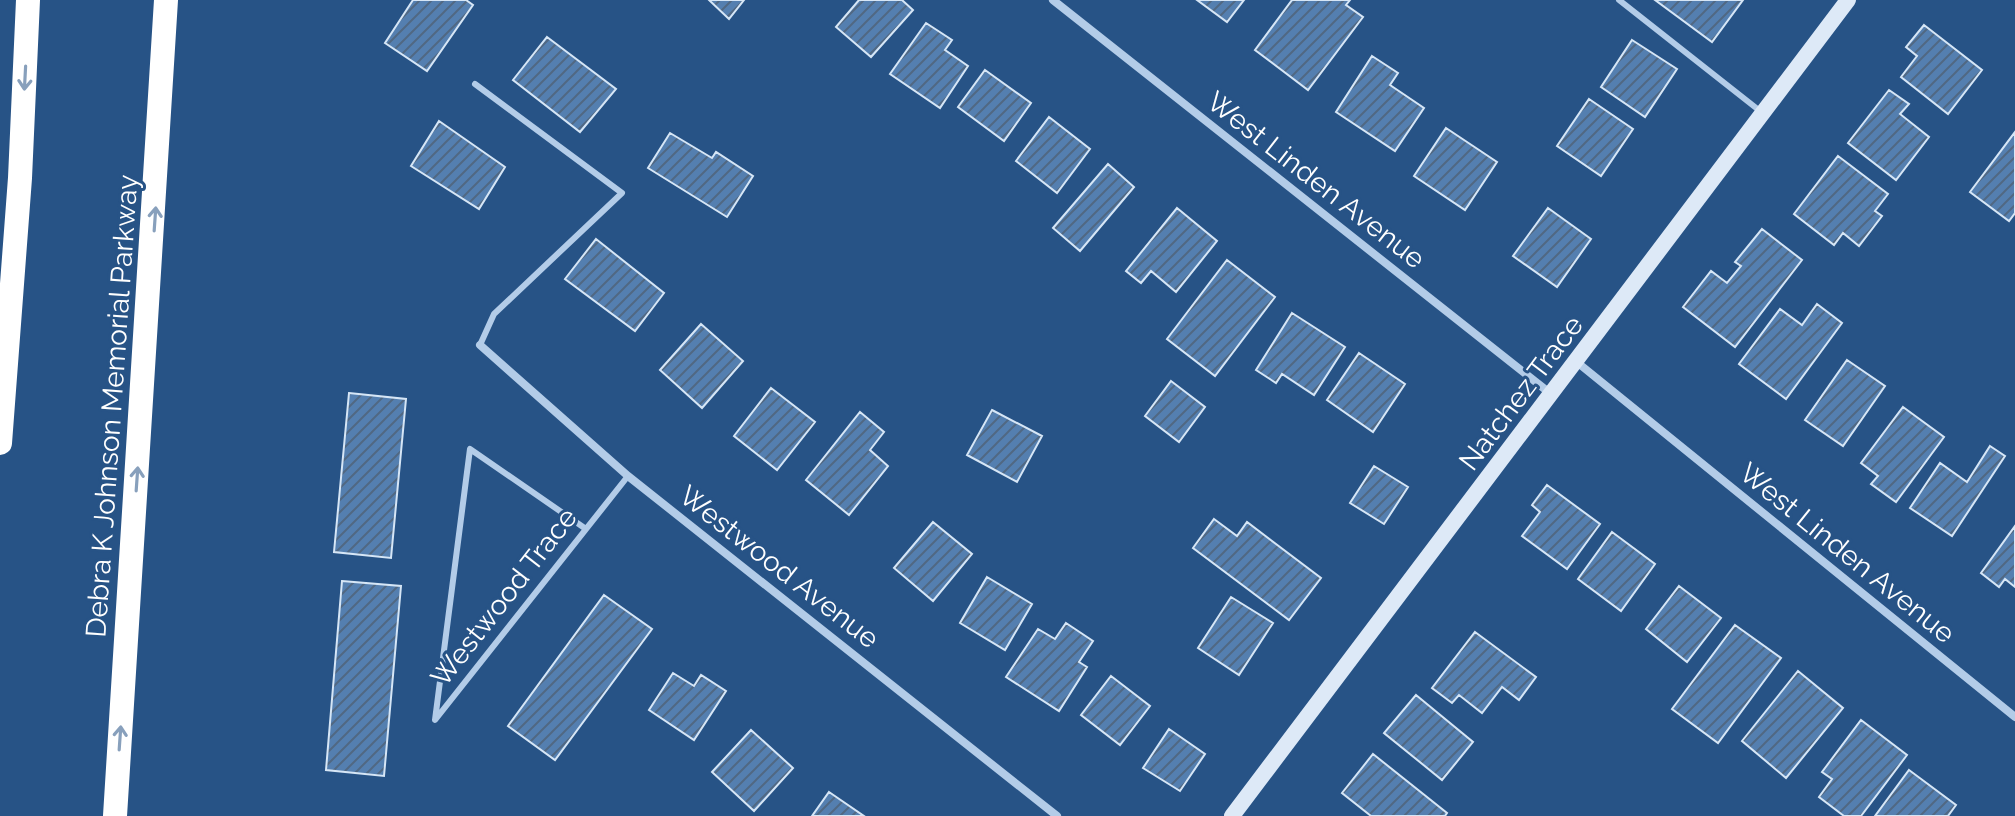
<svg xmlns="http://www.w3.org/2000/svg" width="2015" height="816" font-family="Raleway,sans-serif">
<defs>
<pattern id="building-hatch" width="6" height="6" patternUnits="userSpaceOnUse" patternTransform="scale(2)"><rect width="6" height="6" fill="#547fb0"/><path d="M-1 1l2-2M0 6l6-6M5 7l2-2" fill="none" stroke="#506883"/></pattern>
</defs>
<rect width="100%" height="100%" fill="#275386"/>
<path fill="url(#building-hatch)" stroke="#d6e6f6" stroke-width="2" d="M413,0H466L473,5L427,71L385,43Z
M709,0H744L729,19Z
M859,0H902L913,10L871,57L836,27Z
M1197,0H1244L1227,22Z
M1292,0H1350L1346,5L1363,17L1308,90L1255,50Z
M1655,0H1743L1712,42Z
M926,23L952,40L945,50L968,66L940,108L890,74Z
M1924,25L1982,70L1948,114L1901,77L1917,56L1906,47Z
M547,37L616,89L580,132L513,80Z
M1632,40L1677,69L1645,117L1601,87Z
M1372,56L1398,73L1390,85L1424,108L1395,151L1336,112Z
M985,70L1031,103L1004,141L958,107Z
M1889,90L1909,104L1900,114L1929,137L1896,180L1848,143Z
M1589,99L1633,129L1601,176L1557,146Z
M1049,117L1090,149L1057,193L1016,161Z
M439,121L505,167L479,209L411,166Z
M1446,128L1497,162L1465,210L1414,176Z
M2015,132V213L2009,221L1970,192Z
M670,133L712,158L716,152L753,176L727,217L648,168Z
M1838,156L1888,194L1875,211L1882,216L1859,246L1843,233L1834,245L1794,214Z
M1108,164L1134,187L1080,251L1053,228Z
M1177,208L1217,241L1176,292L1151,271L1141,283L1126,271Z
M1548,208L1591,239L1557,287L1513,256Z
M1762,229L1802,260L1735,347L1683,307L1711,271L1727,283L1741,266L1735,262Z
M596,239L664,293L635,331L565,279Z
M1227,260L1275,297L1215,376L1167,339Z
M1817,304L1842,323L1786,399L1739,364L1780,309L1802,325Z
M1292,313L1345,347L1314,395L1282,374L1276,383L1256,370Z
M701,324L743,361L702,408L660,370Z
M1359,353L1405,384L1373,432L1327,400Z
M1847,360L1885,386L1843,446L1805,420Z
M1171,381L1205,407L1179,442L1145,416Z
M771,388L815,422L777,470L734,436Z
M349,393L406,399L391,558L334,552Z
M1903,407L1944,437L1896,502L1871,484L1878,476L1861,463Z
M992,410L1042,436L1017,482L967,455Z
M860,412L884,432L870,450L888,466L849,515L806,480Z
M1990,446L2005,456L1952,536L1910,508L1940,463L1967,482Z
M1374,466L1408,487L1384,524L1350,503Z
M1547,485L1600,524L1567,569L1522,536L1540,512L1532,505Z
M1214,519L1237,536L1247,522L1321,578L1289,620L1193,548Z
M933,522L972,554L933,601L894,568Z
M2015,526V587L2005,579L1999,587L1981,573Z
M1612,532L1655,564L1621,611L1578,579Z
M987,577L1032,604L1005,650L960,623Z
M342,581L401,586L384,776L326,770Z
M1679,586L1721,618L1687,662L1646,629Z
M604,595L652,629L555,760L508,726Z
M1231,597L1273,623L1239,675L1198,648Z
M1066,623L1093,641L1079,662L1087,667L1059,711L1006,677L1038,629L1055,639Z
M1735,625L1781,658L1718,743L1672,709Z
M1475,632L1536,677L1519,700L1502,687L1482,713L1459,695L1452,703L1432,688Z
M1798,671L1843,708L1786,778L1742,741Z
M673,673L694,686L701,675L726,691L694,740L649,710Z
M1111,676L1150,706L1120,745L1081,715Z
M1416,695L1473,742L1442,780L1384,733Z
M1861,720L1907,755L1861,816H1844L1819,797L1832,779L1822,772Z
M1169,729L1205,754L1180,791L1143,768Z
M751,730L793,768L754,811L712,772Z
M1373,754L1447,813L1445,816H1371L1342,793Z
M1909,770L1956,805L1948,816H1875Z
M829,792L864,816H812Z"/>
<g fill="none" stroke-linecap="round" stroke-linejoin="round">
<path stroke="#b3cce8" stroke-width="6" d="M1619,0L1760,111
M475,84L622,193L494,314L480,345
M586,529L470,449L435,720L628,476"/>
<path stroke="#b3cce8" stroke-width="8" d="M1053,0L1551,394
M480,345L628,476L1057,816
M1578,363L2015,717"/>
<path stroke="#dde9f7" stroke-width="16" d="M1232,816L1848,0"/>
<path stroke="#fff" stroke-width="24" d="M0,443L20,178L28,0
M115,816L166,0"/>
</g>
<defs><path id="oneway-shaft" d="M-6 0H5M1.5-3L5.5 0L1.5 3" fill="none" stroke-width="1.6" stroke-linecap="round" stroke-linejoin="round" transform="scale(2)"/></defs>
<g stroke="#88a0bc">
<use href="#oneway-shaft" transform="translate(25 78) rotate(93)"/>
<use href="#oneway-shaft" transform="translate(155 219) rotate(-86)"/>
<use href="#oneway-shaft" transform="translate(137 479) rotate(-86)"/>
<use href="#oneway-shaft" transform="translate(120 738) rotate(-86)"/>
</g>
<g text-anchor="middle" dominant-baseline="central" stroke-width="6" stroke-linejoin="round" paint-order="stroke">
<g font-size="28" fill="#fff" stroke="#275386">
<text transform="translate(1316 180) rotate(38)">West Linden Avenue</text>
<text transform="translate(1521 393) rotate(-53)">Natchez Trace</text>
<text transform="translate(112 406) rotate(-86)">Debra K Johnson Memorial Parkway</text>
<text transform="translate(1847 553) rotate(39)">West Linden Avenue</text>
<text transform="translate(779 567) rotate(38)">Westwood Avenue</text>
<text transform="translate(504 597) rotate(-52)">Westwood Trace</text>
</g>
</g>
</svg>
